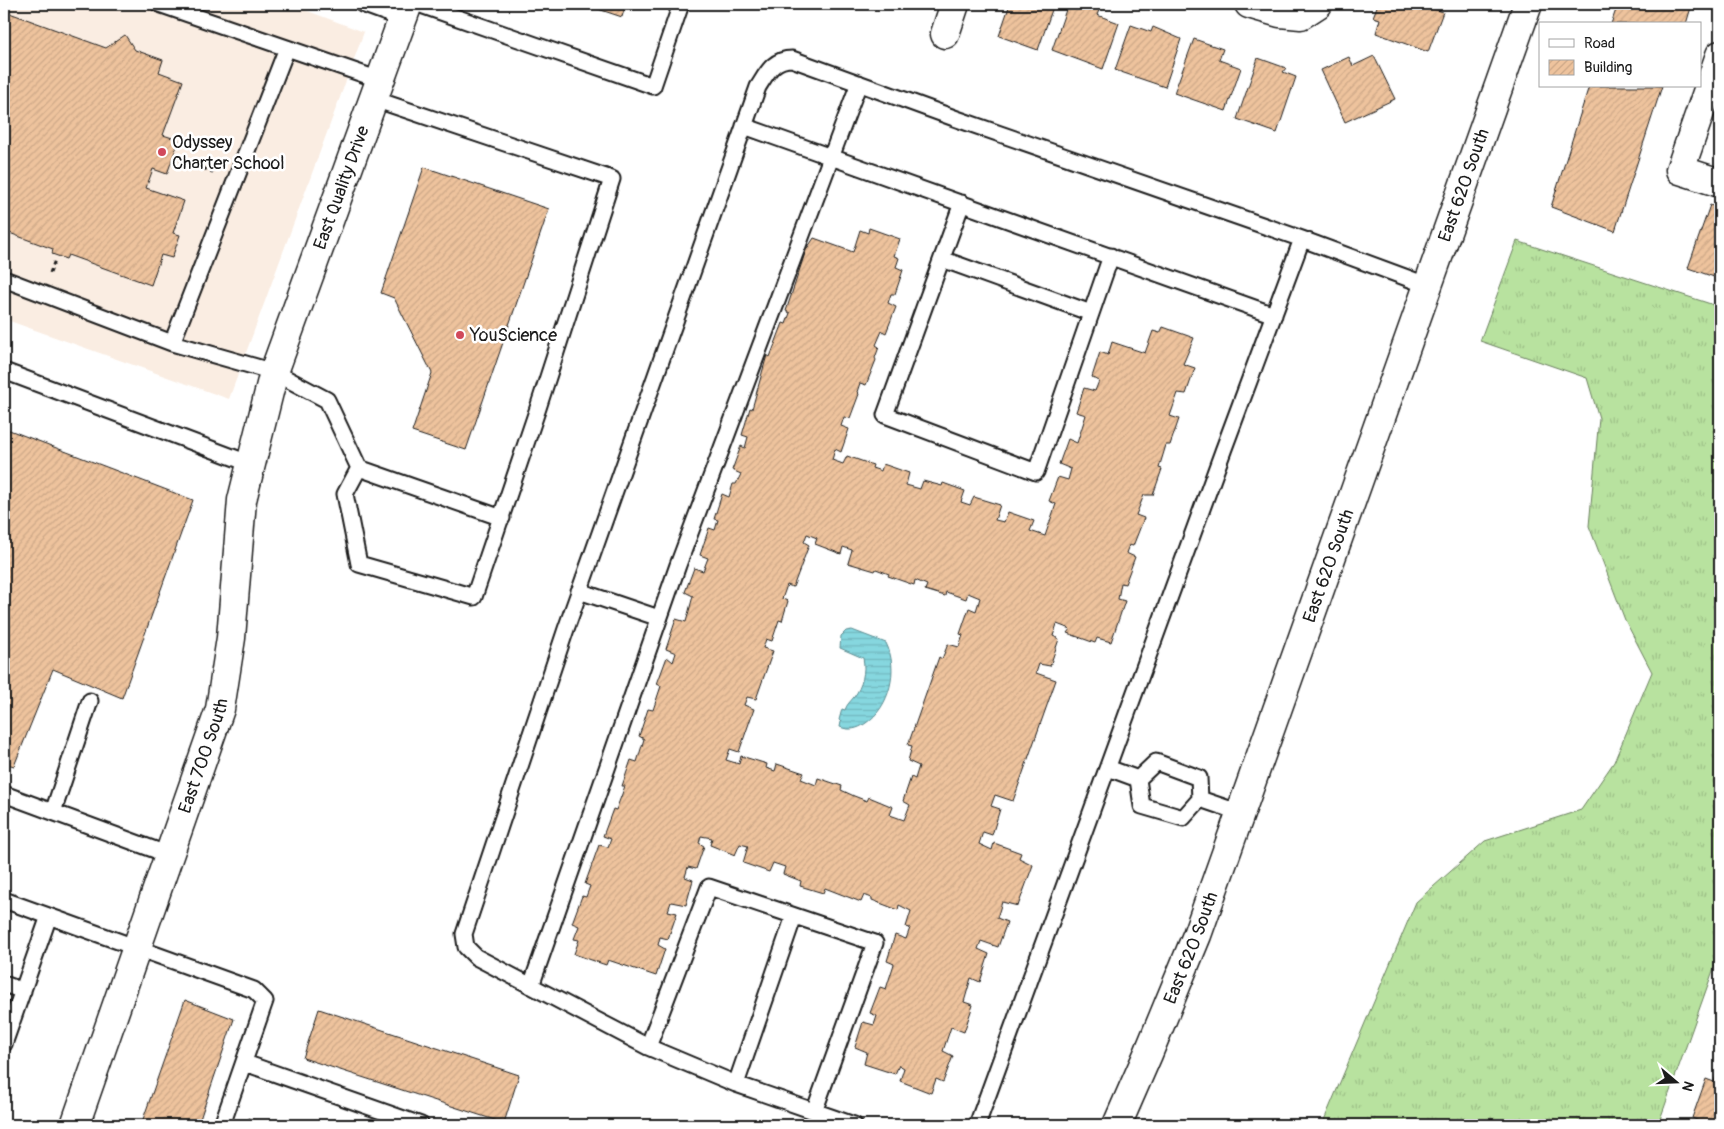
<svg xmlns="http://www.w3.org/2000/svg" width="1724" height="1129" font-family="Pangolin,sans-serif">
<defs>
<pattern id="grass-tufts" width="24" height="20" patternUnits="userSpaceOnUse" patternTransform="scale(1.25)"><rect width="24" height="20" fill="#b8e29f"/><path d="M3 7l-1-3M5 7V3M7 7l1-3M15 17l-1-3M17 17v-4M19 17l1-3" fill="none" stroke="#9ec188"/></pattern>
<pattern id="water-rules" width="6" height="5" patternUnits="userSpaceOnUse" patternTransform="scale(1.25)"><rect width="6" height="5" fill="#86d7df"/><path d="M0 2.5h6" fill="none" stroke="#73b8bf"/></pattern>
<pattern id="building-hatch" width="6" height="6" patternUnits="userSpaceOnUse" patternTransform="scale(1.25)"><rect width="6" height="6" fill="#eec39d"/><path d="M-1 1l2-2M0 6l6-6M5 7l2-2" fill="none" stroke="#cca787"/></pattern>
</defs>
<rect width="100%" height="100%" fill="#fff"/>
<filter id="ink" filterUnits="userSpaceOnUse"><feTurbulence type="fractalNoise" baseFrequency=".02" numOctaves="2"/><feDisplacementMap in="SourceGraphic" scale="10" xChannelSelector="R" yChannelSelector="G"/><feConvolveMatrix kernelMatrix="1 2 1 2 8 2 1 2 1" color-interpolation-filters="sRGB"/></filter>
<g filter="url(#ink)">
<path fill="#faede2" d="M4,4H289L364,32L229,399L4,319Z"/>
<path fill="url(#grass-tufts)" stroke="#6a7f5e" d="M1517,241L1720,307V951L1658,1125H1322L1416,902L1485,841L1581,810L1614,762L1652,672L1625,620L1589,526L1599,418L1587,378L1480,341Z"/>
<path fill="url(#water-rules)" stroke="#5c8c91" d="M852,630L886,643C899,669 890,707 866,723C858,729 849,731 840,727L841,722L839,720L842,709L845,710C847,704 850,702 854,697C862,687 866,671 863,658L840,648L841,636L846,631Z"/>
<path fill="url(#building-hatch)" stroke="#1c1c1c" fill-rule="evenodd" d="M583,4H626L622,17Z
M1010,4H1054L1038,50L999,36Z
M1068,4H1090L1100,8L1097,15L1119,23L1103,69L1052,50Z
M1378,4H1421L1443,12L1428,52L1376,33L1380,19L1373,17Z
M1618,4H1692L1686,24H1611Z
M4,11L106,48L125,35L135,50L163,60L159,72L183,81L163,135L179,140L167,174L153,169L146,188L184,201L173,233L180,235L172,258L161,255L151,285L68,255L66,259L52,254L53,249L4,231Z
M1131,25L1151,32L1153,27L1181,39L1165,87L1115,70Z
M1194,39L1223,49L1219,60L1241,68L1226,111L1174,93Z
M1374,56L1395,99L1345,122L1321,70L1349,57L1353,66Z
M1258,58L1286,68L1283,72L1296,77L1277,133L1237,119Z
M1589,86H1662L1615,231L1551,207Z
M424,167L549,209L466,450L412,432L432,373L394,298L381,293Z
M1710,205L1720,209V279L1688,268Z
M869,228L900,239L894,256L899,258L896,267L903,270L895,294H891L888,303L896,307L886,333L882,331L876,345L879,347L875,358L876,360L866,385L860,383L857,392L859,394L850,418L844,417L841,426L849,429L841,452L835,449L832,460L843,464L847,456L873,465L872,468L881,471L883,464L909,473L906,485L920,489L923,481L942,486L943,483L965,491L961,502L970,505L974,497L1000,505L995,520L1004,522L1008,512L1034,521L1030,531L1045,536L1056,504L1049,501L1058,477L1068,480L1071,469L1059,464L1068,439L1077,443L1086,415L1076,412L1084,388L1095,391L1099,381L1092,377L1100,352L1108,355L1112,342L1145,353L1153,331L1160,333L1163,327L1194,338L1183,364L1195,368L1186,394L1178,393L1170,416L1179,419L1170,445H1166L1159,468L1162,469L1153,495H1144L1136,515L1144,518L1133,546L1129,545L1126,553L1135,557L1125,584L1121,583L1118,599L1125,601L1111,642L1097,638L1095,643L1067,633L1070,629L1057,624L1053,636L1059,639L1050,666L1039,664L1036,673L1056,680L1013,801L995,795L991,806L1000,809L992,835L983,832L979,844L992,850L994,843L1021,853L1019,858L1033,865L1018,906L1002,902L997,918L1007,922L998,947L981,941L978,949L989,954L980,982L971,978L964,1002L973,1005L964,1032L951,1027L943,1051L953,1056L943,1082L936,1079L931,1093L900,1081L904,1068L899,1065L895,1074L864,1064L867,1052L855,1047L863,1022L874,1025L877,1016L870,1013L880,987L886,989L894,964L887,961L895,935L906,939L910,928L906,927L911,911L899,905L898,910L872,900V898L864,895L861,902L825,888L823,893L800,886L801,881L783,874L785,867L773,863L769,872L743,863L748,846L740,844L735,855L710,845L712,838L701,836L699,843L704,846L696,869L688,867L685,877L693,880L686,905L671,902L668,911L677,913L668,939L660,937L658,945L665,949L656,976L608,960L606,965L574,954L579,940L574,939L579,926L572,923L582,896L586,897L590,886L585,884L599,845L608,847L611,839L603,836L613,809L616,810L625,786H622L631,760L637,762L644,739L639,736L648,709L653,710L661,686L657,684L667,657L673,662L676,653L666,649L676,619L686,622L693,596L685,592L694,568L703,571L708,558L700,555L709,528L715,530L718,520L714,519L722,494L729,497L733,484H736L741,474L732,470L741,446L745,448L748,437L742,435L750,408L752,409L767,355L770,357L783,323L786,324L790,313L786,311L806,250L814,238L853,252L860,230L868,233ZM807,534L817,538L815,544L841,554L843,547L852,550L848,563L875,571L876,569L889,574L888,576L914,585L915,580L927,585L925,590L945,596L946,592L966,599L968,593L980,598L976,611L969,608L960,634L963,635L959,647L948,644L942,659L939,657L908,745L912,746L908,761L919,766L915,779L911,777L903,801L910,805L904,820L890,815L893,807L869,797L867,801L854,796L841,790L842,786L818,778L816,785L801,779L804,773L777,764L775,771L766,768L767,764L741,756L739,764L726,760L730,749L739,752L754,709L744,705L747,697L756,699L773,651L763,648L766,639L772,641L779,620L782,621L788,601L782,599L787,585L793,587L809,545L804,542Z
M4,428L193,500L122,698L53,669L14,766L4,763Z
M185,1000L234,1019L198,1125H141Z
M319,1009L519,1075L504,1123L303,1058Z
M1720,1062V1125H1697L1699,1121L1692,1118L1706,1079L1714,1082Z
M249,1118L268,1125H246Z"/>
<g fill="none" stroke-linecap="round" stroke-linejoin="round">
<g stroke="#1c1c1c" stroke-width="19">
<path id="lane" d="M159,4L380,80
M362,4L403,19
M418,4L653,86L681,4
M287,48L172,343L274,372L327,400L359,468L345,494L359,564L474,597L538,408L612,179L374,99
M744,126L1274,315
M962,203L885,415L1036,472L1111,256
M942,259L1091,313
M4,279L172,343
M4,371L251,464
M359,468L502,518
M579,591L659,618
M1156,762L1199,778L1200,799L1183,818L1142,806L1138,779Z
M1108,768L1138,779
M4,794L169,855
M1200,799L1241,813
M53,812L90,701
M4,900L254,990L265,1001L222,1125
M4,984L23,991
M531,986L678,565L859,83
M4,1044L49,916
M648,1047L709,887L875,943L814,1112
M245,1063L421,1125
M736,1084L794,916
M854,1125L736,1084L648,1047L476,957L466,947L464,934L566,629L758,87C767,73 773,59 792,59L957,119L1302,239L1429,286
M977,1125L1223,451L1302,239"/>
</g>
<g stroke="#1c1c1c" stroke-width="31">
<g id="street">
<path d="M1249,4L1280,13L1301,15L1318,4"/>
<path d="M945,34L955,4"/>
<path d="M1720,55L1680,170L1720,183"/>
<path id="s1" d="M75,1125L220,709L231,638L242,500L274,372L408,4"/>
</g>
</g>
<g stroke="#1c1c1c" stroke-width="31">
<g id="secondary">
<path id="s2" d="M1117,1125L1148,1054L1197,935L1528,4"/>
</g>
</g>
<path stroke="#1c1c1c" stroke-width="3" stroke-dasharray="4 4" stroke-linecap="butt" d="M173,157L213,172
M50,273L55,260"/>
<use href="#lane" stroke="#fff" stroke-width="15"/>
<use href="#street" stroke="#fff" stroke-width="28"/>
<use href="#secondary" stroke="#fff" stroke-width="28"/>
</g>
</g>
<g fill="#d1495b" stroke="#fff" stroke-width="2">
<circle cx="162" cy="152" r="5"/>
<circle cx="460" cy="335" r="5"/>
</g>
<g text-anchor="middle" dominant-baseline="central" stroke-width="5" stroke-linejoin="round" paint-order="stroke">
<g font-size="18" fill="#1c1c1c" stroke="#fff" text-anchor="start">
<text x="172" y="142">Odyssey<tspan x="172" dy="21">Charter School</tspan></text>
<text x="470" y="335">YouScience</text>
</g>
<g font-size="18" fill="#1c1c1c" stroke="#fff">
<text stroke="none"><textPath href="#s2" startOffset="1002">East 620 South</textPath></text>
<text stroke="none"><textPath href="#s1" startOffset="979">East Quality Drive</textPath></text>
<text stroke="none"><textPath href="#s2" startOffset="598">East 620 South</textPath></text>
<text stroke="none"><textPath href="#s1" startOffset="391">East 700 South</textPath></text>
<text stroke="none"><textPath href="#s2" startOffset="192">East 620 South</textPath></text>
</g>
</g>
<rect width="1724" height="1129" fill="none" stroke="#fff" stroke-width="20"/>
<rect x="10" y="10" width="1704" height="1109" fill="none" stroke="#1c1c1c" stroke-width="2" filter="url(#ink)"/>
<rect x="1539" y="22" width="162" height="65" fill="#ffffff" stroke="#a4a4a4"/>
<rect x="1549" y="39" width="25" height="8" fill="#ffffff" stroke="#a4a4a4"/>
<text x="1584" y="48" font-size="15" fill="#1c1c1c">Road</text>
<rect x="1549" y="60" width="25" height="15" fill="url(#building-hatch)" stroke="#a4a4a4"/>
<text x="1584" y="72" font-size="15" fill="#1c1c1c">Building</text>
<g transform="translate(1676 1082) rotate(109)" stroke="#ffffff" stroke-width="4" paint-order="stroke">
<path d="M0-4L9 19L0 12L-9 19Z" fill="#1c1c1c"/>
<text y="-8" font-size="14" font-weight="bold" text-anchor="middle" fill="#1c1c1c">N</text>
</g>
</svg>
